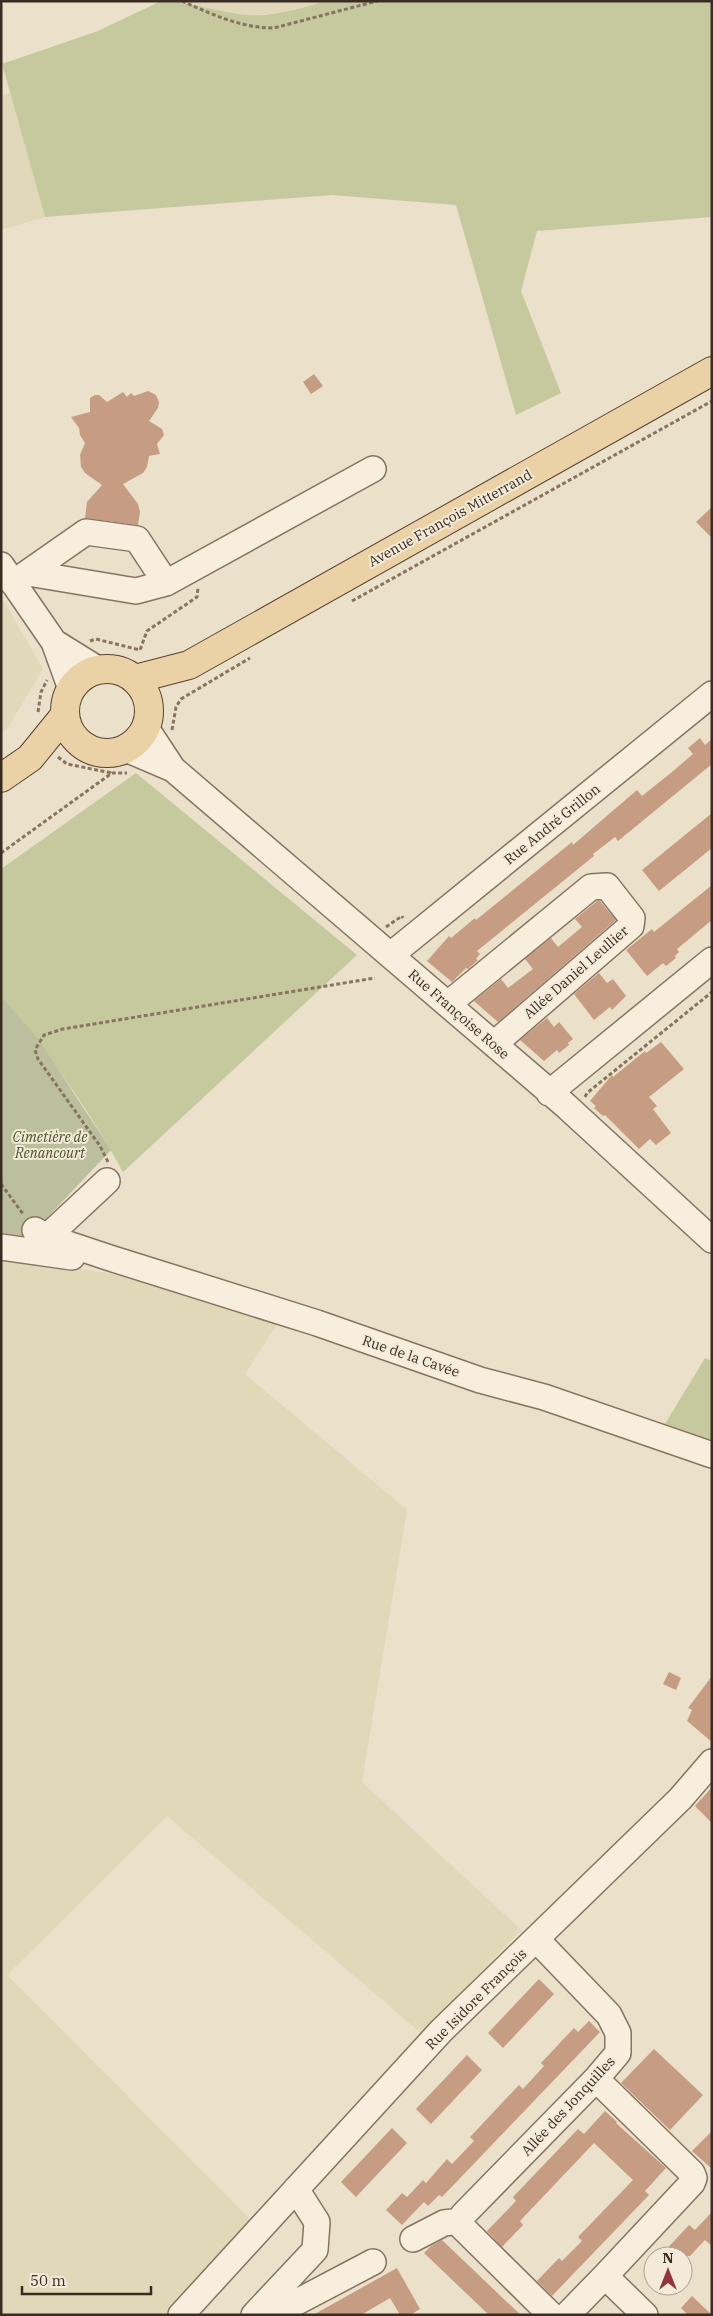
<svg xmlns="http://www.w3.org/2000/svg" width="713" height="2316" font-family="'IBM Plex Serif',serif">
<rect width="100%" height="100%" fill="#ebe0ca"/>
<path fill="#e0d8b8" d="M178,1H326L279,14L240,15Z
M10,93L45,217L1,230V95Z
M1,596L43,669L7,729L1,733Z
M1,1257L126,1276L277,1324L245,1374L407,1510L362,1782L521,1930L421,2033L167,1816L7,1975L257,2226L181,2315H1Z"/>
<path fill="#c6c99e" d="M161,1C188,1 212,10 238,14C268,19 298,9 326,1H712V217L537,231L521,291L561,393L516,415L456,205L332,195L45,217L2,64L98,31Z
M136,773L357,955L123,1172C89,1110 47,1050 1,996V869Z
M705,1358L712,1361V1442L665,1424Z"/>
<path fill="#bcbf9d" d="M1,996L39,1040L111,1150L28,1238L1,1234Z"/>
<path fill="#c69c83" d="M314,374L323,386L311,394L303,382Z
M148,391L156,395L159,402L158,408L149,421L162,429L164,435L157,444L160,454L149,456L147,467L143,473L123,484L138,504L140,512L138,525L85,518L87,502L102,485L85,473L81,467L80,455L85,443L80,435L79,428L71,417L90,412V398L95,395H99L107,402L123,392L127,397L131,393L134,396Z
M712,507V538L696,522Z
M700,738L705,745L712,739V764L618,841L615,837L593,854L594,856L477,951L480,954L476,959L478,960L468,969L466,968L452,982L427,961L449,936L451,938L475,918L476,920L572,842L573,845L637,790L642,796L672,772L693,754L688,748Z
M712,813V848L659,891L642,870Z
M712,885V920L677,949L679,952L675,956L676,958L666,966L663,963L647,976L626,950L652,929L654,932Z
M597,901H600L616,920L498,1022L474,1001L501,979L508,988L533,969L525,959L551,938L558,947L582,927L575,919Z
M599,973L607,983L613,979L626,996L612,1010L610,1007L594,1020L574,994Z
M547,1018L554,1027L559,1022L573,1039L568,1043L569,1045L559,1053L557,1050L544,1061L520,1040Z
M661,1042L684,1069L649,1097L657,1106L653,1109L671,1133L656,1145L650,1139L639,1149L605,1115L603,1116L594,1108L596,1106L590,1101L612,1075L613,1077L645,1051L646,1053Z
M669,1672L681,1678L676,1690L663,1684Z
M712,1676V1742L687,1721L692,1710L688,1708Z
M712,1787V1823L695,1806Z
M539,1979L554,1994L503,2048L488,2033Z
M589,2021L600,2032L442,2197L439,2195L428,2206L424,2202L402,2225L386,2210L402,2193L407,2197L423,2180L426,2183L447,2159L452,2164L474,2141L470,2137L519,2085L523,2089L544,2066L541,2063L574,2028L578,2032Z
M654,2049L703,2095L670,2130L621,2083Z
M467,2055L482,2070L431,2124L416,2109Z
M605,2111L617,2122L616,2123L666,2168L645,2191L649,2195L552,2296L537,2281L559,2258L562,2261L582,2241L578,2237L633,2180L594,2143L520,2221L523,2225L502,2247L487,2231L516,2201L513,2197L578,2129L584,2134Z
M392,2128L407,2143L356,2197L341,2182Z
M712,2131V2169L692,2151Z
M712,2212V2246L705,2240L690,2256H660L689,2225L695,2230Z
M442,2240L508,2303L521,2315H489L424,2253L431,2246Z
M397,2268L420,2309L410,2315H400L390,2298L361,2315H313Z
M692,2296L712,2315H688L681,2308Z"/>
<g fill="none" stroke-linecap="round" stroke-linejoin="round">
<g stroke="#877360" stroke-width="28">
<path id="minor" d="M1,565L54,642L71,689
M28,573L136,591L166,583L373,469
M13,583L86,532L137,539L166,583
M54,642L99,670
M146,728L173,769L565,1105L712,1240
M126,749L173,769
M392,954L712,694
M448,1004L591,887L607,886L632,918L631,926L494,1044
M549,1093L712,960
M35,1230L47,1237L110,1258L317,1323L480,1380L544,1397L712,1455
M47,1237L107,1181
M1,1247L72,1257
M536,1939L609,2015L618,2033V2053L596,2079L463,2215L461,2221L462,2227L551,2315
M596,2079L692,2173L694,2178L692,2183L605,2276L645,2315
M413,2239L444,2223L461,2221
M262,2307L269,2312H278L373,2262
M181,2315L441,2031L680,1799L712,1762
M254,2315L315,2250L317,2222L296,2189
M567,2315L605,2276"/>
</g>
<g stroke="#554133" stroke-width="30">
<path id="major" d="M65 711a42 42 0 1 1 84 0a42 42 0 1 1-84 0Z
M135,679L189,665L712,371
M1,778L30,758L65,715"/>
</g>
<path stroke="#877360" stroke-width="3" stroke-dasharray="4 2.5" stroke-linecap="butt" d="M182,1C211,14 241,28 274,28L377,1
M352,601L712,401
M90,641L96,639L140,650L147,631L197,597L198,588
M38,712L41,692L47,680
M172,730L176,707L181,699L250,658
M58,757L67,764L112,773
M1,853L112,773H127
M386,927L402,916L403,918
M585,1097L587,1093L712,992
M108,1162L100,1146L38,1059L35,1050L44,1035L63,1029L375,978
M1,1184L23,1214"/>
<use href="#minor" stroke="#f7eedd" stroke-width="25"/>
<use href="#major" stroke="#ead2a6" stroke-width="28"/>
</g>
<g text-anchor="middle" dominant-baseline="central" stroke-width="4" stroke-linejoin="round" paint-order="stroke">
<g font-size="14" fill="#392c22" stroke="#f3ead9">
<text transform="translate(450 518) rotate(-29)">Avenue François Mitterrand</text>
<text transform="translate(552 824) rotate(-39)">Rue André Grillon</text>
<text transform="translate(576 972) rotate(-41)">Allée Daniel Leullier</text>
<text transform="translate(459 1014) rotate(41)">Rue Françoise Rose</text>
<text transform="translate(411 1356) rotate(19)">Rue de la Cavée</text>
<text transform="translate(476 1999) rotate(-45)">Rue Isidore François</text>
<text transform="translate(568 2106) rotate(-47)">Allée des Jonquilles</text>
</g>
<g font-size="14" font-style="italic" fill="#4b532a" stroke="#f3ead9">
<text x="50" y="1137">Cimetière de<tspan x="50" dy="16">Renancourt</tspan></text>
</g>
</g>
<rect width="713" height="2316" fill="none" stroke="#392c22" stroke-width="5"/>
<g transform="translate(668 2271)"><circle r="24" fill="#f3ead9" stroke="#a99e90"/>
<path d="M0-4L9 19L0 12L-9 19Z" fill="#91353a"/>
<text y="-8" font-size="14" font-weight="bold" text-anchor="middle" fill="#392c22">N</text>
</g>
<path d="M22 2286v8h129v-8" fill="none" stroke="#392c22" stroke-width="2.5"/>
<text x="30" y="2286" font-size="15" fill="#392c22" stroke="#f3ead9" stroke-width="4" paint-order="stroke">50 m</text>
</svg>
